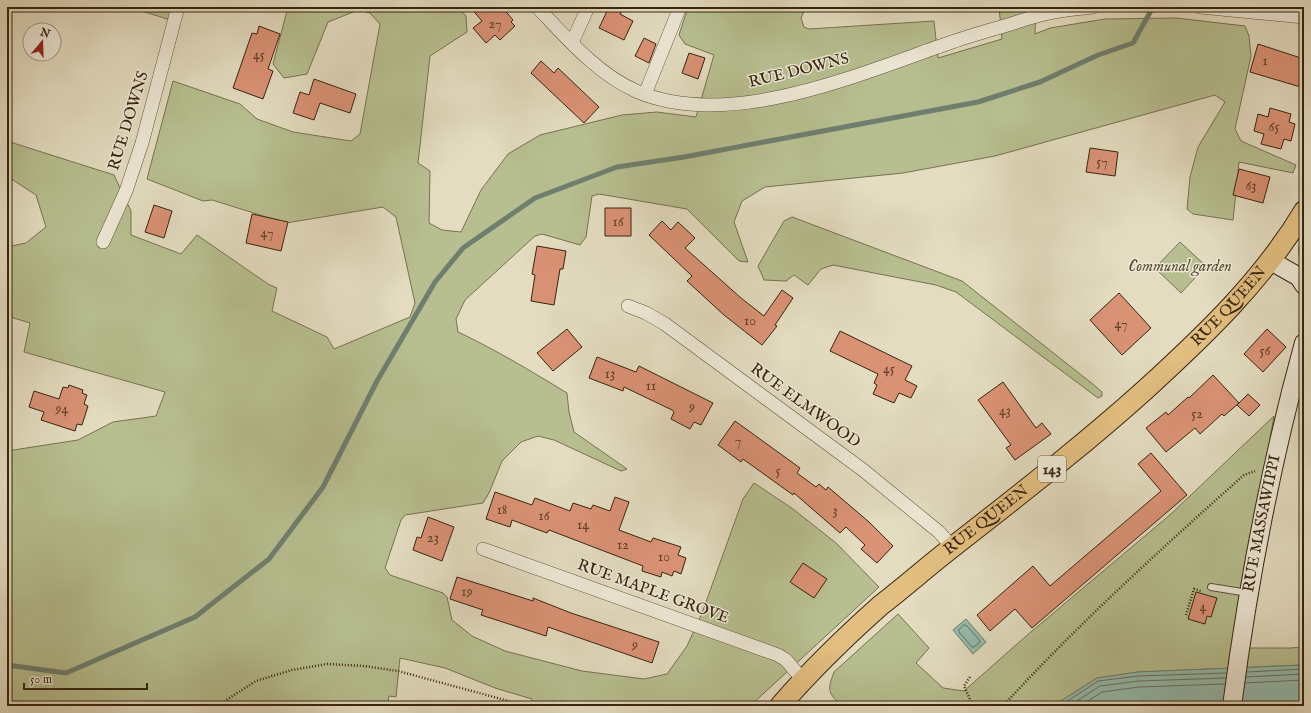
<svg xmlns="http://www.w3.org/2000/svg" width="1311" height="713" font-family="'IM FELL English',serif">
<rect width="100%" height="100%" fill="#e3dcc0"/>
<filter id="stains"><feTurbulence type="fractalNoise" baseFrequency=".005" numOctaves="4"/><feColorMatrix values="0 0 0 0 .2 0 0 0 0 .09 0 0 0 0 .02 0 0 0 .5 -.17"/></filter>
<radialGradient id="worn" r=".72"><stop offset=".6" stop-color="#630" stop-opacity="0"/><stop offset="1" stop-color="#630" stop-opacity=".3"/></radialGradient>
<path fill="#b7bf90" stroke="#77724f" d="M140,7H183L167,19L142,11Z
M288,7H458L466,16L467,32L430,56L418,163L430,171L429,223L442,230L461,232L481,190L508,154L540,135L622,115L657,112L696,117L714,55L685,44L679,35L688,7H806L801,18L804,27L809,29L934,21L938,58L1002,39L999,7H1036L1035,34L1050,28L1105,19L1176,18L1245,26L1249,36L1251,56L1235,129L1241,141L1296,165L1293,173L1239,162L1233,220L1193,214L1187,209L1190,177L1198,147L1225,102L1215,95L995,156L903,173L765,187L742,201L734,222L748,262L739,261L687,209L599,194L592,196L586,237L580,245L542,234L535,236L465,300L456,319L458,332C496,350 531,371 567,393L569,412L574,432L627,469L621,471L554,440L538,436L521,442L502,461L489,493L483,503L405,515L401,520L385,568L390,575L443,593L447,597L452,620L472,636L505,651L582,671L644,679L667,674L687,646L702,613L743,499L754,483L793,509L836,543L879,587L750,706H613L561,701L559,706H531L532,699L495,688L445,668L400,658L396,697L389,696L388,702L381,703V706H7V451L78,440L113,422L156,416L165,392L24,352L30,323L7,316V247L26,243L46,227L36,195L7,176V141L114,175L131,211V235L181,254L197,235L268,284L277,288L272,311L327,337L334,349L410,317L415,303L396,217L383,207L286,223L212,200L203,201L147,179L173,81L240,104L257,119L293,132L351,141L360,134L380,24L370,13L358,10L328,22L307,74L284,78L273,64Z
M792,217L962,281L1094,385L1102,392V396L1098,398L956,292L936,285L833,265L821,269L808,285L794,275L786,281L764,280L758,266L784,221Z
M1304,234V264C1296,254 1298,245 1304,234Z
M1180,242L1206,266L1181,293L1155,268Z
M1274,416L1233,648H1290L1304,647V665L1138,672L1097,678L1053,706H842C828,693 827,691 834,672L898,614L929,648L916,663L943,688L964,691L1025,637L1171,514Z"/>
<path fill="#95bcaf" stroke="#6f7f6f" d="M966,619L986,642L973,654L953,630Z
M1304,665V706H1053L1097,678L1138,672Z"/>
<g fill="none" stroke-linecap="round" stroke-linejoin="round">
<path stroke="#66705e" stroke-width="1" d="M964,625L967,626L980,641L979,643L974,647H972L959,632V630Z
M1247,672L1304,669
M1246,677L1304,674
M1245,683L1304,680
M1060,706L1098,681L1138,676L1227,673
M1069,706L1100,686L1139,681L1226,678
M1080,706L1102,692L1139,687L1225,684"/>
<path stroke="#6f7f6f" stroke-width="5" d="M7,665L66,673L195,617L269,559L323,487L377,381L435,282L463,248L535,198L617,167L684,157L978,102L1040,82L1098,55L1133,43L1153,7"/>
</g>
<path fill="#da9275" stroke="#37240e" d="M470,7H502L513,20L511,22L515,26L500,40L495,35L486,43L473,28L482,21Z
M609,7H624L620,14L633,21L624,40L599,28Z
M259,26L280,34L268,69L273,71L263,99L233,88L252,33L257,34Z
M644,38L656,44L649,63L635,56Z
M1258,44L1304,59V88L1250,72Z
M689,53L705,58L698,79L682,73Z
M541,61L554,73L558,68L599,107L584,123L531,73Z
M314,79L356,94L350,113L320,103L314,120L293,113L300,92L309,95Z
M1270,108L1291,114L1289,122L1295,124L1291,141L1284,139L1281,149L1261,144L1264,134L1254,131L1258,114L1268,117Z
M1090,148L1118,152L1115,176L1086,172Z
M1239,169L1270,177L1263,203L1233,195Z
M154,205L172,211L164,238L145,232Z
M605,208H631V236H605Z
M252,214L288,222L281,251L246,243Z
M662,221L671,230L678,222L695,238L685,248L741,298L764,316L782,290L793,298L775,325L777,326L762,345L724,315L687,281L692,276L649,235Z
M537,246L566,251L563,269H560L554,305L531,301L535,275L532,274Z
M1119,293L1151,328L1122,355L1090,320Z
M567,329L582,347L553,371L537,353Z
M1267,329L1286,347L1263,372L1244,354Z
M840,331L912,366L905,380L917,386L911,398L899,393L894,403L873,394L877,385L874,383L878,374L830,351Z
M597,357L636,372L639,366L713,403L701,425L694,422L690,429L671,419L674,412L672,410L624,387L623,391L589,378Z
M1213,375L1239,403L1224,416L1222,414L1200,434L1195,428L1166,452L1146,428L1166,412L1168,415L1188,397L1189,398Z
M1003,382L1036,428L1042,423L1051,434L1015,460L1006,448L1011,445L978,400Z
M69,385L83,390L82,393L87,395L84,404L88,406L82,425L77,424L75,431L41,420L44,412L29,407L34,391L59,399L63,387L68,388Z
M1248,394L1260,405L1249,416L1237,405Z
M735,421L800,468L797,473L816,487L819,484L826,490L828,487L869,522L893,546L877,563L861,549L865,545L846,527L840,533L794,493L793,495L743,459L741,462L718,445Z
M1151,453L1187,495L1032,628L1015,609L990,631L977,615L1033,566L1050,586L1161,491L1138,464Z
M495,492L532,505L535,498L570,511L573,503L591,509L593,505L610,511L615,497L629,502L619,530L651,542L653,538L681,547L678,555L686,558L681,574L674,571L672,576L662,572L661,577L642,571L643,566L549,530L547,533L512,520L510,527L486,519Z
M428,517L454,527L442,561L413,550L417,537L421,538Z
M803,563L827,579L814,598L790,582Z
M457,577L533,601V598L571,613L659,642L652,663L548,627L546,636L481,615L483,610L450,599Z
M1196,592L1217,598L1211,617L1207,616L1205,624L1188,619Z"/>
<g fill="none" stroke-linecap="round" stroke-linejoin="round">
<g stroke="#62523a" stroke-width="8">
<path id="lane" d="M1211,587L1248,593"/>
</g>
<g stroke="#62523a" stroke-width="14">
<path id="street" d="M537,7C566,37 596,73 636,91C730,132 861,73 952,42C969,36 987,31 1004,26C1018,22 1031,17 1045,14C1061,10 1077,9 1093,7
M1200,7L1304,17
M572,43L588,7
M645,94L680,7
M103,242L126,191L142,143L178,7
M628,306L646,313L665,324L863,470L939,532L952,547
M483,549L778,655L786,660L803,680"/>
</g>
<g stroke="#37240e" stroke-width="20">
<g id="secondary">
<path d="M1271,261L1299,277L1304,285"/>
<path id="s1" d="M1232,706C1248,584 1271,462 1304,343"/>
</g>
</g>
<g stroke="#37240e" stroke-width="22">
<g id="primary">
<path id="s2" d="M780,706C811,670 845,637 881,605C906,586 929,565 954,546C1019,495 1084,445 1146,389C1204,336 1263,280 1304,211"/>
</g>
</g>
<path stroke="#37240e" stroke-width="2.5" stroke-dasharray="1 2" stroke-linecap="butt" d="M1186,615L1194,589L1201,591
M970,677L964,686L973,706
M220,706L225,701L256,681L292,670L327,664L364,666L398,671L527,706
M1003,706C1078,624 1161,549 1244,475L1255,471"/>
<use href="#lane" stroke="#ede8d6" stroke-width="6"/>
<use href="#street" stroke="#ede8d6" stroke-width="13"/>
<use href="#secondary" stroke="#ede8d6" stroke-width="18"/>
<use href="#primary" stroke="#e2be80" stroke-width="20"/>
</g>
<g text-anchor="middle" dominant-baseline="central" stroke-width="3" stroke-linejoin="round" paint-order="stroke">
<g font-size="14" fill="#604028">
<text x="495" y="24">27</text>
<text x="259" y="55">45</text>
<text x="1265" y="61">1</text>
<text x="1274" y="127">65</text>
<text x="1102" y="162">57</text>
<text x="1251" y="186">63</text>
<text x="618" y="222">16</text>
<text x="267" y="233">47</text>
<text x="750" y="321">10</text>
<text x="1121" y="324">47</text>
<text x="1265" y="351">56</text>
<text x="889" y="369">45</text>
<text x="610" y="374">13</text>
<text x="651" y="386">11</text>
<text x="692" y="407">9</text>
<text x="62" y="409">94</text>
<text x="1005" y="411">43</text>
<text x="1197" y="414">52</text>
<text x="738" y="441">7</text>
<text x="778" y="471">5</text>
<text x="502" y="510">18</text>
<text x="835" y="511">3</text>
<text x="544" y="516">16</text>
<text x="583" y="525">14</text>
<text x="433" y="538">23</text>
<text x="623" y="545">12</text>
<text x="664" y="557">10</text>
<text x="467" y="592">19</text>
<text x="1203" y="607">4</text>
<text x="635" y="645">9</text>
</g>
<rect fill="#ede8d6" stroke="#6e5f4a" stroke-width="1" x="1038" y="456" width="28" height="26" rx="3"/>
<g font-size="15" font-weight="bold" fill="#37240e">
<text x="1052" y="469">143</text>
</g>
<g font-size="16" fill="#37240e" stroke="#ede8d6">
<text transform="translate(799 71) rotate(-14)">RUE DOWNS</text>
<text transform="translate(129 121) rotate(-73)">RUE DOWNS</text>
<text stroke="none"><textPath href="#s2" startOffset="602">RUE QUEEN</textPath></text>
<text transform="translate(805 406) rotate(36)">RUE ELMWOOD</text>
<text stroke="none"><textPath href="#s2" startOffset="278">RUE QUEEN</textPath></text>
<text stroke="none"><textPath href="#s1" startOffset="185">RUE MASSAWIPPI</textPath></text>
<text transform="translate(653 592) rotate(20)">RUE MAPLE GROVE</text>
</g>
<g font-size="16" font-style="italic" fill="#574b2e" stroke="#ede8d6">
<text x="1180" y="267">Communal garden</text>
</g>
</g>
<rect width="1311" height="713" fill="none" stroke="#e3dcc0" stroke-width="24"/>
<rect x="8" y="8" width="1295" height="697" fill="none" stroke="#37240e" stroke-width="2"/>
<rect x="12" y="12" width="1287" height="689" fill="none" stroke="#37240e"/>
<g transform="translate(42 42) rotate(19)"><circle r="19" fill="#ede8d6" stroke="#a49a86"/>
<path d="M0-3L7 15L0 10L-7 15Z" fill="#8f2418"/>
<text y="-6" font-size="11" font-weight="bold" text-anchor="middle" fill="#37240e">N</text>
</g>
<path d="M24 683v6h123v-6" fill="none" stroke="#37240e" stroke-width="2"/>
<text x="30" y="683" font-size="12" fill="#37240e" stroke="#ede8d6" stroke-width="3" paint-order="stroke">50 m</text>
<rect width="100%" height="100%" filter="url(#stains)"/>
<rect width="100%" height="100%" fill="url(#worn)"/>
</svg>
